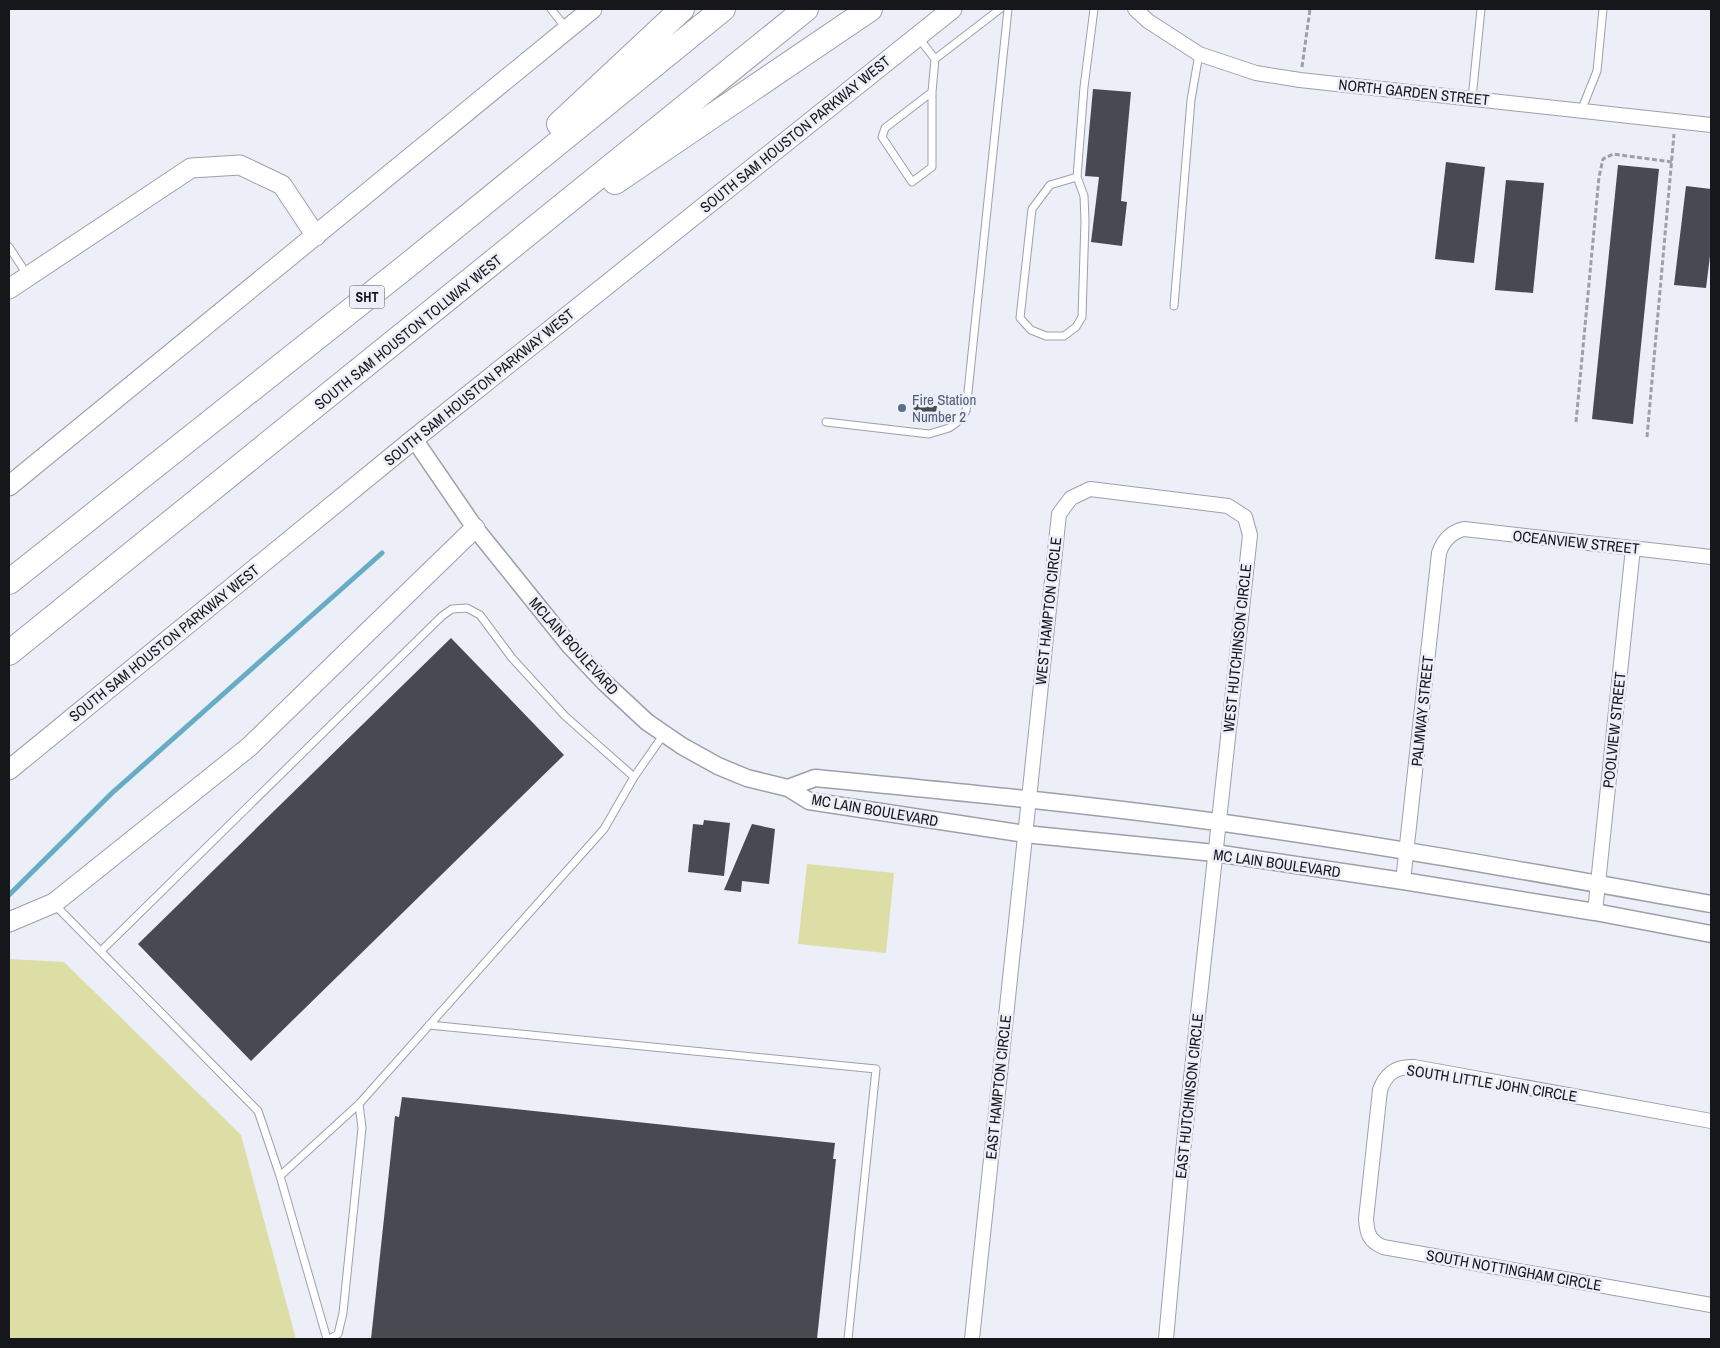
<svg xmlns="http://www.w3.org/2000/svg" width="1720" height="1348" font-family="'Archivo Narrow',sans-serif">
<rect width="100%" height="100%" fill="#eceef8"/>
<path fill="#dcdea5" d="M807,864L894,873L886,953L798,944Z
M9,959L64,962L241,1135L296,1339H9Z"/>
<g fill="none" stroke-linecap="round" stroke-linejoin="round">
<path stroke="#66adc4" stroke-width="5" d="M9,895L112,793L382,553"/>
</g>
<path fill="#484a52" d="M1093,89L1131,92L1121,201L1127,202L1122,246L1091,242L1099,177L1085,176Z
M1446,162L1485,167L1474,263L1435,259Z
M1618,165L1659,169L1633,424L1592,419Z
M1506,180L1544,183L1533,293L1495,290Z
M1686,186L1711,189V248L1706,288L1674,285Z
M914,404L937,406L935,420L913,418Z
M451,638L564,755L251,1061L138,944Z
M704,820L730,823L724,876L688,872L693,824L703,825Z
M752,824L775,829L769,884L742,881L741,892L724,890Z
M402,1097L835,1143L833,1159H836L817,1339H371L395,1116L399,1117Z"/>
<g fill="none" stroke-linecap="round" stroke-linejoin="round">
<g stroke="#9ea0a9" stroke-width="9">
<path id="service" d="M551,9L566,28
M918,37L935,59L932,92V167L912,182L882,137L885,128L932,92
M935,59L1000,9
M1472,99L1481,9
M1581,111L1597,71L1603,9
M1077,177L1050,185L1032,209L1020,318L1031,330L1046,336H1064L1076,327L1082,317L1085,221L1084,196L1077,177L1084,87L1094,9
M9,247L28,276
M1174,306L1191,100L1199,54
M826,422L929,434L949,428L956,423L966,411L1008,9
M54,904L258,1111L280,1176L327,1339
M101,951L442,616L452,609L467,608L480,615L512,658L565,716L634,777
M429,1025L876,1069L848,1339
M280,1176L359,1104L604,829L634,777L664,734
M330,1339L338,1334L343,1313L362,1128L359,1104"/>
</g>
<g stroke="#9ea0a9" stroke-width="16">
<path id="minor" d="M1135,9L1148,21L1199,54L1256,73L1300,80L1711,125
M1403,881L1439,553C1443,541 1451,532 1464,529L1711,557
M1595,912L1633,548
M1711,1121L1414,1067C1396,1066 1386,1073 1380,1090L1366,1219C1367,1233 1369,1241 1383,1247L1711,1305
M972,1339L1059,514L1071,498L1090,489L1228,506L1245,517L1250,535L1183,1152L1166,1339"/>
</g>
<g stroke="#9ea0a9" stroke-width="19">
<path id="tertiary" d="M414,439L475,528L570,646L605,683L647,722L682,746L718,766L747,778L788,788L809,801L1025,834L1215,853L1403,881L1595,912L1711,934
M788,788L815,778C949,791 1084,804 1217,822C1383,845 1547,875 1711,904"/>
</g>
<g stroke="#9ea0a9" stroke-width="21">
<path id="secondary" d="M9,289L191,168L240,165L282,185L316,236
M9,486L592,9
M9,770L414,439L952,9
M9,922L54,903L249,747L475,528"/>
</g>
<g stroke="#9ea0a9" stroke-width="26">
<path id="motorway" d="M559,124L682,9
M615,182L870,9
M9,582L408,265L723,9
M9,653L806,9"/>
</g>
<path stroke="#9ea0a7" stroke-width="3" stroke-dasharray="5 2.5" stroke-linecap="butt" d="M1302,67L1310,9
M1576,422L1599,177L1603,159L1613,154L1672,162
M1647,437L1674,134"/>
<use href="#service" stroke="#fff" stroke-width="7"/>
<use href="#minor" stroke="#fff" stroke-width="14"/>
<use href="#tertiary" stroke="#fff" stroke-width="16"/>
<use href="#secondary" stroke="#fff" stroke-width="19"/>
<use href="#motorway" stroke="#fff" stroke-width="24"/>
</g>
<circle fill="#5c6f8a" stroke="#eceef8" stroke-width="2" cx="902" cy="408" r="5"/>
<g text-anchor="middle" dominant-baseline="central" stroke-width="5" stroke-linejoin="round" paint-order="stroke">
<rect fill="#eceef8" stroke="#56585d" stroke-width="1" x="349.5" y="285.5" width="35" height="23" rx="4"/>
<g font-size="14" font-weight="bold" fill="#16171a">
<text x="367" y="297">SHT</text>
</g>
<g font-size="15" fill="#16171a" stroke="#eceef8">
<text transform="translate(1414 92) rotate(6)">NORTH GARDEN STREET</text>
<text transform="translate(795 134) rotate(-39)">SOUTH SAM HOUSTON PARKWAY WEST</text>
<text transform="translate(408 332) rotate(-39)">SOUTH SAM HOUSTON TOLLWAY WEST</text>
<text transform="translate(479 387) rotate(-39)">SOUTH SAM HOUSTON PARKWAY WEST</text>
<text transform="translate(1576 542) rotate(6)">OCEANVIEW STREET</text>
<text transform="translate(1048 611) rotate(-84)">WEST HAMPTON CIRCLE</text>
<text transform="translate(164 643) rotate(-39)">SOUTH SAM HOUSTON PARKWAY WEST</text>
<text transform="translate(574 646) rotate(48)">MCLAIN BOULEVARD</text>
<text transform="translate(1237 648) rotate(-84)">WEST HUTCHINSON CIRCLE</text>
<text transform="translate(1422 711) rotate(-84)">PALMWAY STREET</text>
<text transform="translate(1614 730) rotate(-84)">POOLVIEW STREET</text>
<text transform="translate(875 810) rotate(10)">MC LAIN BOULEVARD</text>
<text transform="translate(1277 863) rotate(8)">MC LAIN BOULEVARD</text>
<text transform="translate(1492 1083) rotate(9)">SOUTH LITTLE JOHN CIRCLE</text>
<text transform="translate(998 1087) rotate(-84)">EAST HAMPTON CIRCLE</text>
<text transform="translate(1189 1096) rotate(-84)">EAST HUTCHINSON CIRCLE</text>
<text transform="translate(1514 1270) rotate(10)">SOUTH NOTTINGHAM CIRCLE</text>
</g>
<g font-size="15" fill="#4e5e75" stroke="#eceef8" text-anchor="start">
<text x="912" y="399">Fire Station<tspan x="912" dy="17">Number 2</tspan></text>
</g>
</g>
<rect width="1720" height="1348" fill="none" stroke="#16171a" stroke-width="20"/>
</svg>
